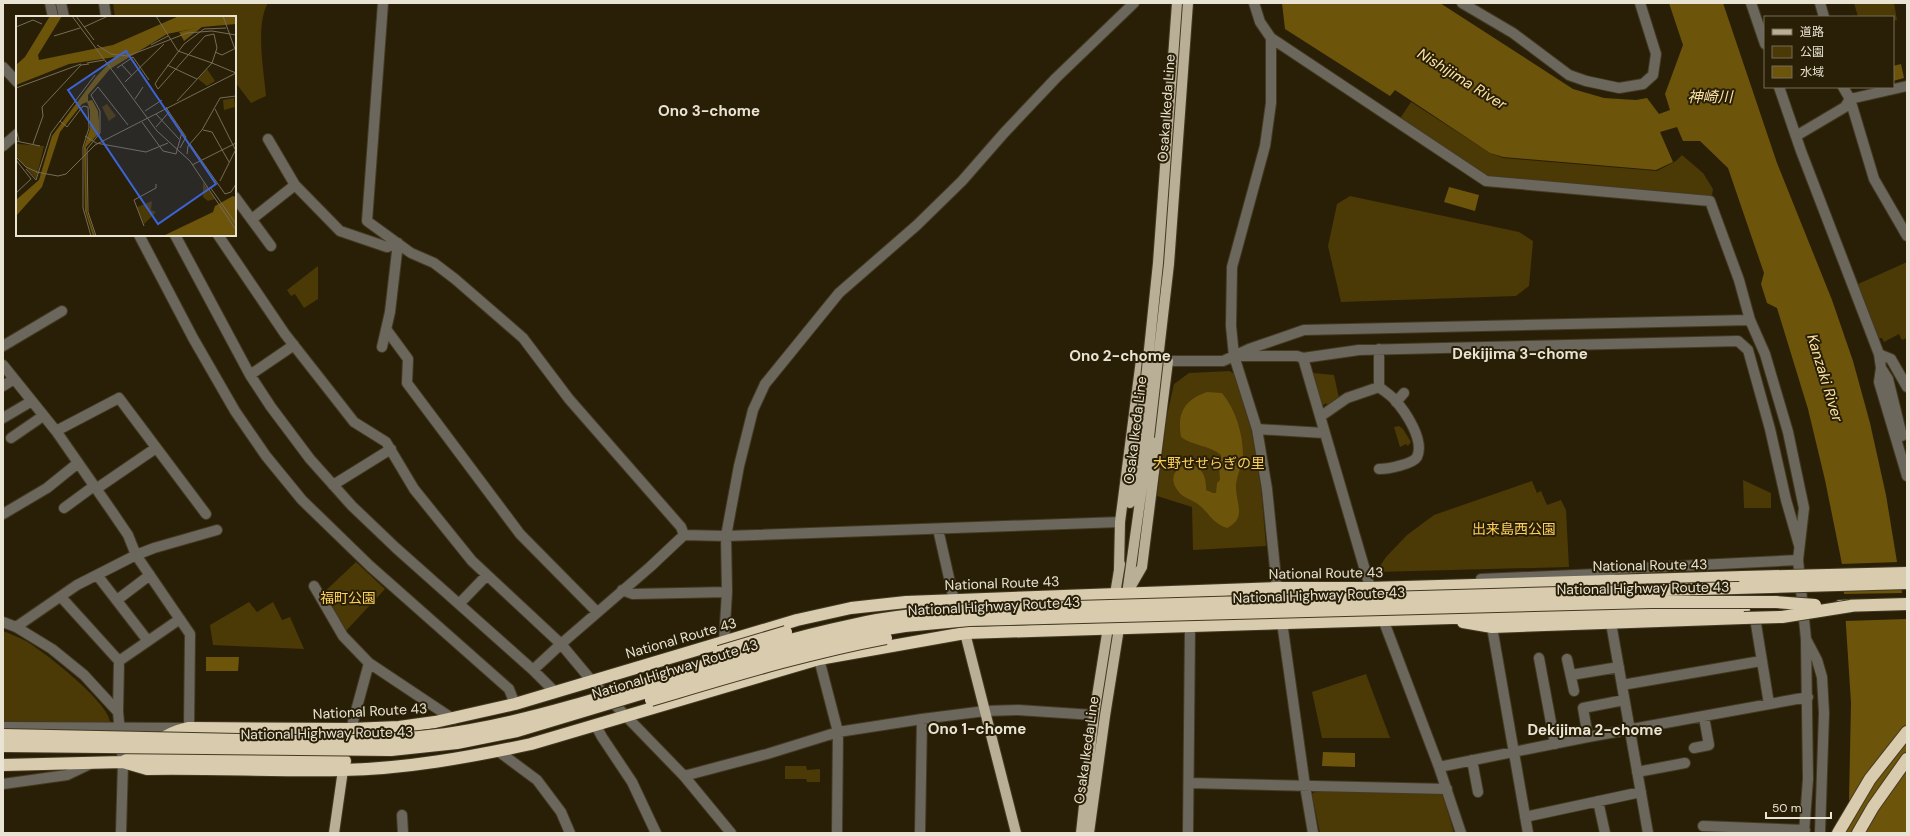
<svg xmlns="http://www.w3.org/2000/svg" width="1910" height="836" font-family="'DM Sans','Noto Sans JP',sans-serif">
<rect width="100%" height="100%" fill="#291f06"/>
<path fill="#4b3906" d="M113,3H268C255,25 264,71 266,96L251,103L235,82V17H115Z
M1854,3H1894L1897,20L1893,21V17H1858Z
M1411,102L1490,153L1503,158L1657,171L1676,161L1682,155L1703,173L1713,189L1712,196L1487,177L1399,120Z
M1350,196L1519,232L1533,241L1529,286L1516,296L1341,302L1328,246L1337,204Z
M1907,262V338L1902,340L1899,334L1884,342L1882,338H1877L1858,284Z
M318,266V299L304,308L295,294L291,296L287,290Z
M1230,371L1234,374L1251,429L1261,487L1266,546L1193,550L1192,507L1157,496L1167,415L1174,384L1189,373Z
M1313,373L1334,375L1339,398L1328,406L1326,403L1322,406Z
M1399,426L1403,429L1411,442L1408,446L1406,444L1400,447L1394,427Z
M1743,480L1771,493V508H1744Z
M1532,481L1537,493L1541,491L1547,505L1561,500L1566,510L1569,567L1376,572L1386,557L1407,535L1434,515Z
M356,562L385,589L345,632L321,595Z
M249,602L257,612L273,602L282,620L290,617L304,649L213,645L210,625Z
M3,631C11,634 18,637 26,641C43,651 113,705 110,724H3Z
M1366,674L1390,738H1322L1312,692Z
M785,766H806L807,770L820,769V782H807L806,779H785Z
M1316,791L1439,793L1443,796L1454,833H1320L1312,794Z"/>
<path fill="#6d540b" d="M1282,3H1440L1573,89L1604,98L1636,100L1647,98L1659,114L1670,110L1665,94L1683,45L1669,3H1723L1777,163L1832,300L1853,361L1870,423L1886,495L1907,623V833H1846L1849,801L1851,703L1842,564L1825,480L1808,409L1777,308L1767,303L1761,284L1764,273L1728,168L1700,141H1683L1677,127L1660,132L1673,162L1656,170L1503,157L1490,153L1395,90L1390,96L1285,29Z
M1901,64L1904,78L1893,81V66Z
M1449,187L1479,195L1475,211L1444,202Z
M1207,392L1222,393C1236,410 1243,434 1243,456C1243,463 1237,475 1236,485C1235,502 1248,518 1227,528C1212,523 1210,514 1199,505C1192,499 1184,499 1178,491C1158,465 1208,449 1206,490L1213,493H1216L1217,483L1220,480L1219,466L1221,455C1209,445 1193,446 1181,437C1177,413 1184,400 1207,392Z
M206,657H239L238,671H206Z
M1323,752L1355,753V767L1322,766Z"/>
<path fill="#291f06" d="M1899,562L1903,588L1842,590L1840,564Z
M1904,593L1907,619L1844,621L1842,594Z"/>
<g fill="none" stroke-linecap="round" stroke-linejoin="round">
<g stroke="#443a23" stroke-width="12">
<path id="minor" d="M50,3L53,17
M61,3L64,17
M104,3L106,17
M383,3L367,221L411,253L434,263L455,279L523,338L569,399L681,527L684,535
M1462,3L1513,33L1569,75L1586,81L1619,88L1643,84L1653,75L1656,54L1640,3
M1751,3L1765,44
M1820,3L1824,17
M1271,38V103L1265,146L1232,267L1231,326L1234,356L1257,429L1267,489L1277,588
M3,67L17,82
M1779,87L1801,151L1879,354L1881,368L1879,382L1907,476
M1843,87L1850,99L1874,179L1907,236
M1796,136L1845,107L1850,99L1907,86
M268,139L295,185L340,231L387,247L398,243
M3,146L17,134
M235,197L271,246
M252,219L295,185
M139,235L193,338L235,411L266,456L302,500L370,566L509,689L515,704
M175,235L250,375L271,407L310,459L352,506L396,548L533,670L554,691
M218,235L285,334L354,422L386,442L414,489L472,561L561,644L533,670
M1750,320L1765,354L1788,432L1804,508L1798,560L1806,639L1817,660L1822,677L1824,713L1820,833
M386,329L408,359L407,383L520,534L597,612
M3,346L62,311
M382,347L390,312L398,243
M1879,354L1891,359L1907,387
M1238,356H1297L1303,358L1359,350L1738,341L1748,350L1770,429L1786,500L1799,545
M1303,358L1372,594
M1168,361H1223L1249,349L1304,330L1750,320L1739,280L1710,201L1486,181L1271,38L1260,22L1254,3
M3,365L56,431L111,510L128,535L136,555L190,634L189,728L3,727
M1881,368L1888,379L1902,436
M250,375L294,345
M3,386L14,379
M1379,387C1384,391 1389,394 1394,399C1405,411 1425,440 1417,457C1413,464 1388,469 1379,469
M1396,402L1404,393
M1324,414L1347,398L1379,387V349
M3,418L32,401
M1257,429L1324,433
M56,431L119,398L206,514
M11,438L43,416
M333,485L391,449
M96,489L156,448
M64,508L94,486
M3,514L47,488L78,463
M938,529L954,600
M97,575L148,641
M1481,579L1597,574L1617,569L1798,560
M314,586L343,636L369,663L453,719
M622,590L633,594L727,592
M61,597L119,661
M117,600L150,575
M459,604L487,575
M1381,614L1439,767L1461,833
M1755,618L1769,704
M3,622L16,627L52,649L84,675L118,712L123,762L121,833
M1282,622L1305,786L1313,833
M1611,623L1648,833
M16,627L77,585L136,555L154,548L217,530
M1492,627L1528,833
M724,641L727,592L726,536L739,466L753,410L765,384L839,293L917,225L962,181L1004,133L1056,78L1134,3
M1539,658L1555,744
M819,659L838,732L837,833
M1567,659L1574,691
M1571,675L1619,667
M1622,685L1761,661
M118,712L119,661L180,619
M596,726L602,737L632,782L656,833
M351,729L369,663
M1588,737L1583,708L1624,700
M1694,748L1709,745L1704,717
M498,751L537,780L561,812L570,833
M1472,760L1478,792
M1439,767L1588,737L1808,697
M1637,772L1685,763
M684,776L767,754L838,732L922,719L985,711L1018,710L1094,715
M1189,783L1447,789
M3,784L67,775L92,763
M1598,801L1605,833
M402,815L403,833
M1525,817L1641,792
M1703,826L1805,830
M731,833L684,776L591,680L561,644L650,567L684,535L726,536L1120,522
M920,833L922,719
M1188,833L1190,627
M1804,833L1808,779L1806,641"/>
</g>
<g stroke="#443a23" stroke-width="12">
<path id="major" d="M1130,503L1140,436
M1119,569L1120,522L1141,360L1168,361L1142,567L1127,593
M1128,587L1149,437
M1114,600L1120,564
M965,633L1016,833
M334,833L344,763
M1081,833L1094,715L1109,621
M1089,833L1105,716L1120,622"/>
</g>
<g stroke="#443a23" stroke-width="14">
<path id="highway" d="M1840,606L1907,604
M1463,622L1492,627L1744,618
M130,761L161,757L345,761
M123,762C146,751 163,733 189,728L351,729L399,727L435,722L515,704L797,620L851,608L906,602L1277,588H1369L1743,577
M3,765L123,762L147,769C212,768 277,771 342,770C405,769 470,757 531,744L819,659L965,633L1744,609
M1838,833L1870,779L1907,732
M1858,833L1873,807L1907,759"/>
</g>
<use href="#minor" stroke="#6c675c" stroke-width="10"/>
<use href="#major" stroke="#b9af97" stroke-width="10"/>
<use href="#highway" stroke="#d8cbae" stroke-width="12"/>
<g stroke="#443a23" stroke-width="12" stroke-linecap="butt">
<path id="major-bridge" d="M1140,436L1158,263L1177,3
M1149,437L1169,264L1188,3"/>
</g>
<g stroke="#443a23" stroke-width="14" stroke-linecap="butt">
<path id="highway-bridge" d="M1743,577L1907,573
M1744,618L1782,617L1851,606
M719,652L786,632
M651,700C729,677 806,653 886,638
M3,735C82,737 161,738 240,740C317,742 396,744 471,730C601,706 723,652 852,625C891,616 930,613 969,610L1907,583
M3,746L391,750L457,743L517,731L730,667L854,634L905,626L969,620L1651,602H1776L1815,605"/>
</g>
<use href="#major-bridge" stroke="#b9af97" stroke-width="10"/>
<use href="#highway-bridge" stroke="#d8cbae" stroke-width="12"/>
</g>
<g text-anchor="middle" dominant-baseline="central" stroke-width="4" stroke-linejoin="round" paint-order="stroke">
<g font-size="14" fill="#e9e3d4" stroke="#291f06">
<text transform="translate(1166 108) rotate(-86)">Osaka Ikeda Line</text>
<text transform="translate(1135 430) rotate(-83)">Osaka Ikeda Line</text>
<text transform="translate(1650 565) rotate(-1)">National Route 43</text>
<text transform="translate(1326 573) rotate(-1)">National Route 43</text>
<text transform="translate(1002 583) rotate(-2)">National Route 43</text>
<text transform="translate(1643 588) rotate(-1)">National Highway Route 43</text>
<text transform="translate(1319 595) rotate(-2)">National Highway Route 43</text>
<text transform="translate(994 606) rotate(-3)">National Highway Route 43</text>
<text transform="translate(681 638) rotate(-16)">National Route 43</text>
<text transform="translate(675 669) rotate(-17)">National Highway Route 43</text>
<text transform="translate(370 711) rotate(-3)">National Route 43</text>
<text transform="translate(327 733) rotate(-1)">National Highway Route 43</text>
<text transform="translate(1086 750) rotate(-82)">Osaka Ikeda Line</text>
</g>
<g font-size="14" fill="#fdd05b" stroke="#291f06">
<text x="1209" y="463">大野せせらぎの里</text>
<text x="1514" y="529">出来島西公園</text>
<text x="348" y="598">福町公園</text>
</g>
<g font-size="15" font-style="italic" fill="#fce2a3" stroke="#291f06">
<text transform="translate(1462 79) rotate(32)">Nishijima River</text>
<text x="1710" y="97">神崎川</text>
<text transform="translate(1825 378) rotate(73)">Kanzaki River</text>
</g>
<g font-size="15" font-weight="bold" fill="#e9e3d4" stroke="#291f06">
<text x="709" y="111">Ono 3-chome</text>
<text x="1520" y="354">Dekijima 3-chome</text>
<text x="1120" y="356">Ono 2-chome</text>
<text x="977" y="729">Ono 1-chome</text>
<text x="1595" y="730">Dekijima 2-chome</text>
</g>
</g>
<g transform="translate(16 16)">
<rect width="220" height="220" fill="#291f06"/>
<path d="M191,53L199,65L191,70L182,63ZM218,82L219,91L208,94L207,84ZM91,88L100,100L93,105L86,91ZM0,126L2,128L28,130L20,163L0,140ZM187,166L199,183L192,185L187,181ZM136,185L135,194L140,196L128,208L121,191Z" fill="#4b3906"/>
<path d="M34,0H46L22,39L23,44L97,29L163,0H220V8L186,11L168,25L163,16L181,12L151,18L94,53L72,79V85L76,84L82,95L83,106V117L70,131L71,196L79,220H77L69,195L68,131L74,113V94L71,86L66,88L44,116L26,171L0,200V184L23,164L36,120L80,61L99,41L53,48L0,69V49L9,41ZM217,180L220,181V220H147L197,196L199,190Z" fill="#6d540b"/>
<path fill="none" stroke="#766d58" stroke-width="1" d="M56,0L141,115L174,145L220,214M60,0L78,24M140,0L162,35L196,47L201,32L198,18M207,0L220,36M0,11L17,4L26,8M68,11L92,0M198,18L189,20L142,73L139,68L142,63L168,28L188,13L210,12M38,20L64,12M81,29L95,38L112,40L171,17L196,15L220,19M135,29L152,20M199,36L206,39L218,33M71,47L88,44M106,49L116,60M151,49L181,63M101,52L117,41L133,64M109,66L148,28M0,72L65,48M119,83L127,71M161,85L196,47L220,57M199,93L220,135M129,95L146,84M153,96L170,121L164,132M140,98L163,123M44,105L51,111L67,90L72,91L73,112L67,131V192L75,220M126,106L147,135L160,138L166,116M140,111L153,96L150,91M0,113L3,125M187,114L196,116L213,146M69,120L80,127L130,136L152,127M0,125L24,130M17,128L27,100L26,91L65,49L73,48M174,128L209,178L215,176L220,168M171,138L172,130L186,114L204,82L220,80M0,141L10,151L21,156M0,144L15,163L0,177M176,149L220,127M10,153L20,164L35,117L79,59M20,156L42,160L50,158L79,129L220,57M204,165L219,135M194,171L220,208M128,210L118,184L140,172V168M80,220L72,196L71,133L84,117V95L75,79L82,71L112,109"/>
<path fill="#3c64d7" fill-opacity="0.15" stroke="#3c64d7" stroke-width="2" d="M110,35L200,168L142,208L52,74Z"/>
<rect width="220" height="220" fill="none" stroke="#e9e3d4" stroke-width="2"/>
</g>
<rect width="1910" height="836" fill="none" stroke="#e9e3d4" stroke-width="8"/>
<rect x="1764" y="16" width="130" height="72" fill="#291f06" stroke="#766d58"/>
<rect x="1772" y="29" width="20" height="6" fill="#b9af97" stroke="#766d58"/>
<text x="1800" y="36" font-size="12" fill="#e9e3d4">道路</text>
<rect x="1772" y="46" width="20" height="12" fill="#4b3906" stroke="#766d58"/>
<text x="1800" y="56" font-size="12" fill="#e9e3d4">公園</text>
<rect x="1772" y="66" width="20" height="12" fill="#6d540b" stroke="#766d58"/>
<text x="1800" y="76" font-size="12" fill="#e9e3d4">水域</text>
<path d="M1766 812v6h65v-6" fill="none" stroke="#e9e3d4" stroke-width="2"/>
<text x="1772" y="812" font-size="12" fill="#e9e3d4" stroke="#291f06" stroke-width="3" paint-order="stroke">50 m</text>
</svg>
